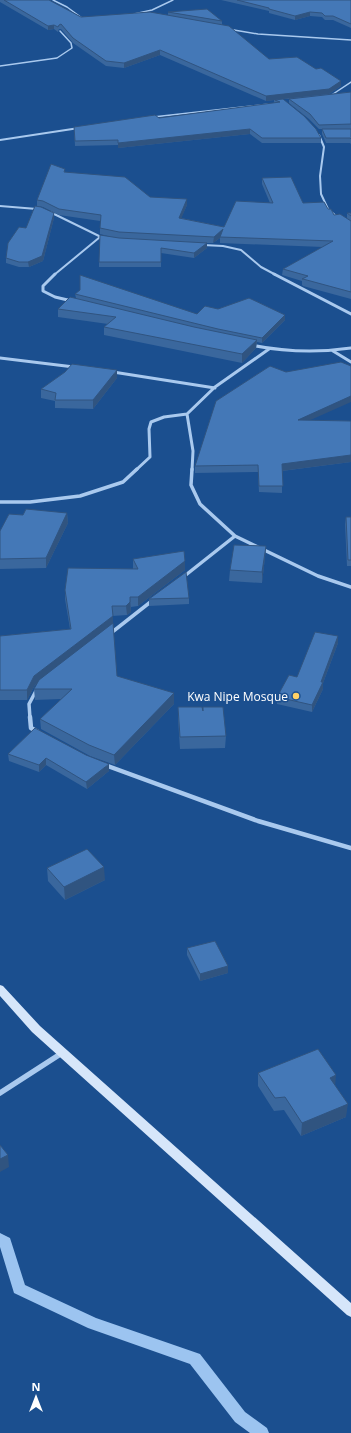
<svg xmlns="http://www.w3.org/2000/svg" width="351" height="1433" font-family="'Open Sans',sans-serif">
<rect width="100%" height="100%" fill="#1b4f8f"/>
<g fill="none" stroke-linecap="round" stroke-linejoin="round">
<path fill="#9cc4f0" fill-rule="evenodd" d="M0,1233L10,1238L25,1285L96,1318L200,1354L245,1412L267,1428L269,1433H250L235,1422L190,1364L88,1328L14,1293L0,1247Z"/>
<path stroke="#a9c9ee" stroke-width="1.5" d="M53,0L67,7L82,18
M134,14L152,10L173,0
M228,29L258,34L351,40
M0,66L57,58L72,48L71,43L60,31
M330,96L351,82
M153,117L269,104"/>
<path stroke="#a9c9ee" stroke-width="2" d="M319,135L324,147L320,176L321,194L328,209L337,217
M0,140L79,128
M0,206L37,209
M50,212L101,237
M203,245L223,246L241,250L261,267L276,275
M54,275L100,237"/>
<path stroke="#a9c9ee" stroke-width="3" d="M55,274L43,286V291L55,297L72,301
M274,274L351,314
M251,345C285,352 317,353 351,348
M333,351L351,362
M0,358L74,367
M113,372L215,388
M136,470L150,457L149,429L151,422L164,417L187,414
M192,470L193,451L187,414L215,387L269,349"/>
<path stroke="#a9c9ee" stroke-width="3.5" d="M192,469L191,485L200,504L235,536L318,576L351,587
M0,502H30L80,496L123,482L137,469
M182,578L235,536
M111,633L153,600
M30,718L29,704L37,689"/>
<path stroke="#a9c9ee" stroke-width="4.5" d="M30,717L31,728L38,732
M105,765L258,821L351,848"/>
<path stroke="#a9c9ee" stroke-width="5.5" d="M0,1093L62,1053"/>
<path fill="#d6e6fa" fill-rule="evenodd" d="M0,985L3,986L40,1026L351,1303V1317L347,1315L32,1032L0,996Z"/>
</g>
<path fill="#3a679d" d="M0,0H49L81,17L168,15V12L222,21V25L269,59L341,86L329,94L351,92V129H319L309,119L289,103V99H283L321,138V143H262L250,134L118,148V145L75,146L74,127L159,118L274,103V100L266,101L160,55L124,68L106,66L73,43L61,29H59L58,32L54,29L48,30L0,2Z
M221,0H351V28L333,20H325L322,17L310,16L295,20L269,13V11Z
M322,129H351V144L350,143H326L322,134Z
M65,169V172L150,197L187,205L181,218L224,227L270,203L262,184V178L303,203L328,209L334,215L347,219V213H351V299L303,286L302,285V281L282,275L283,269L323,247L220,243V238L213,243H207V248L194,258L161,253V267H99V262L119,239L100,234V221L59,215L43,207L37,206V200Z
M54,213V218L43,261L29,267H19L6,263V258L26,228Z
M75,294L197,314L285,320L262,343L257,342L256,348L242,363L104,335V327L108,324L58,317V309L76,298Z
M117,378L93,409L55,408V401L41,398V389Z
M311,420L351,421V462L282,471V493L259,492L258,472L195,473V466Z
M67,513L68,523L46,568L0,569V531L23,515Z
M346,517H351V566H347L345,524Z
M266,546L265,557L262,583L229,581L230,570Z
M133,559L185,570L138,606L131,607V612L127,615L112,616L117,676L174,704L115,765L90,756L41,729L40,719L61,699L35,700L34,689L37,684L35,685L27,700H0V636L70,629L65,599V590L133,569Z
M189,598V604L149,606V599Z
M338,636V643L323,683V689L312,712L277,704V697Z
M178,707L203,711L226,736L225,748L180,749L178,719Z
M35,728L109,771L87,789L46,765L39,772L9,761L8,754Z
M47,868L105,880L65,900L48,881Z
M187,948L228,966V973L200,981L187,955Z
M258,1073L335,1086L346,1117L301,1136L284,1110L274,1111L258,1086Z"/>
<path fill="#305480" d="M310,12V16L295,20V16Z
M54,25V29L48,30V26Z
M160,50V55L124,68V63Z
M341,81V86L329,94L266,101V96Z
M250,129V134L118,148V143Z
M187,199V205L179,224V218Z
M54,213V218L43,261L29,267L28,262Z
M223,229L220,238L213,243L214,237Z
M207,243V248L194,258V253Z
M285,315V320L262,343V338Z
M257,340L256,348L242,363V354Z
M117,370V378L93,409V400Z
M351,396V402L297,426L298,420Z
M351,455V462L281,471L282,464Z
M67,513L68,523L46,568V558Z
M266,546L265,557L262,583V572Z
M185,561V570L138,606V597Z
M130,597L131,612L127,615L126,606Z
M113,616V626L35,685L27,700V690L34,676Z
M338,636V643L323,683V689L312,712V705Z
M174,693V704L115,765L114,755Z
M46,758V765L39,772V765Z
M109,764V771L87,789L86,782Z
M104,867L105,880L65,900L64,887Z
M228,966V973L200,981V974Z
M336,1075L335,1088L330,1078Z
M348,1104L346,1117L301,1136L302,1123Z
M8,1155L9,1167L0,1172V1159Z"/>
<path fill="#4478b7" stroke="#305480" d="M4,0H49L81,17L150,12L229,26L269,59L297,57L316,69L321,68L341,81L329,89L266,96L160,50L124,63L106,61L73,38L61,24L59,25L58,27L54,25L48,26Z
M237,0H351V24L333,16H325L322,13L310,12L295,16L269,9V8Z
M207,9L222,21L168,12Z
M351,92V124L319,125L310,114L289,99Z
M283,99L304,116L316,129L321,138H262L250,129L118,143V140L75,141L74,127L155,115L159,118L280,102L275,100Z
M322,129H351V139L350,138H326Z
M51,164L65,169L64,172L125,177L150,197L187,199L179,218L224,227L236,201L273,203L262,178L291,177L303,203L324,202L328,209H331L334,215L340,214L351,221V292L303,279H302L308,276L283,269L333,241L220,237L223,229L214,237L119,232L100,228L101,215L59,209L43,201L37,200Z
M35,206L41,207L54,213L42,256L28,262H19L6,258L8,243L19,227L26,228Z
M347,213H351V216Z
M100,235L119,238L207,243L194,253L161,248V262H99Z
M80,275L197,314L205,306L218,309L249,298L285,315L262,338L218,329L75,294L80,290Z
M70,297L194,327L257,340L242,354L104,327L116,317L58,309Z
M341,362L351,366V396L298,420L351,421V455L282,464L283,486H259L258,465L195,466L216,401L270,366L286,372Z
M72,364L117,370L93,400H55L56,393L41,389L65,372Z
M26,509L67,513L46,558L0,559V531L9,514L23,515Z
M346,517H351V560H348Z
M234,545L266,546L262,572L230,570Z
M184,551L185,561L138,597H130V602L126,606H112L113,616L34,676L27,690H0V636L71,629L65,590L68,568L138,569L133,559Z
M186,572L189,598L149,599Z
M113,623L117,676L174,693L114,755L89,745L40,719L72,689H34L39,680Z
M315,632L338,636L321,682H323L312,705L277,697L289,675L297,677Z
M178,707H202L203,711V707H223L226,736L180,737Z
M35,728L86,755L109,764L86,782L46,758L39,765L8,754Z
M87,849L104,867L64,887L47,868Z
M215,941L228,966L200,974L187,948Z
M318,1049L336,1075L330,1078L348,1104L302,1123L285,1097L275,1098L258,1073Z
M0,1145L8,1155L0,1159Z"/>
<circle fill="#ffd166" stroke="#1b4f8f" stroke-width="1.5" cx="296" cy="696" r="4"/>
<g text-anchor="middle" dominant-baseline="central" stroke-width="3" stroke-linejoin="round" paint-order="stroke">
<g font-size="12" fill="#fff" stroke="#1b4f8f" text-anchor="end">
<text x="288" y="696">Kwa Nipe Mosque</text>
</g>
</g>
<g transform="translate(36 1397)" stroke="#1b4f8f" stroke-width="3" paint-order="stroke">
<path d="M0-3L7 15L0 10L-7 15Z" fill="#ffffff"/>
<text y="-6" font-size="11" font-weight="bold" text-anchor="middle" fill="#ffffff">N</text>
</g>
</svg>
